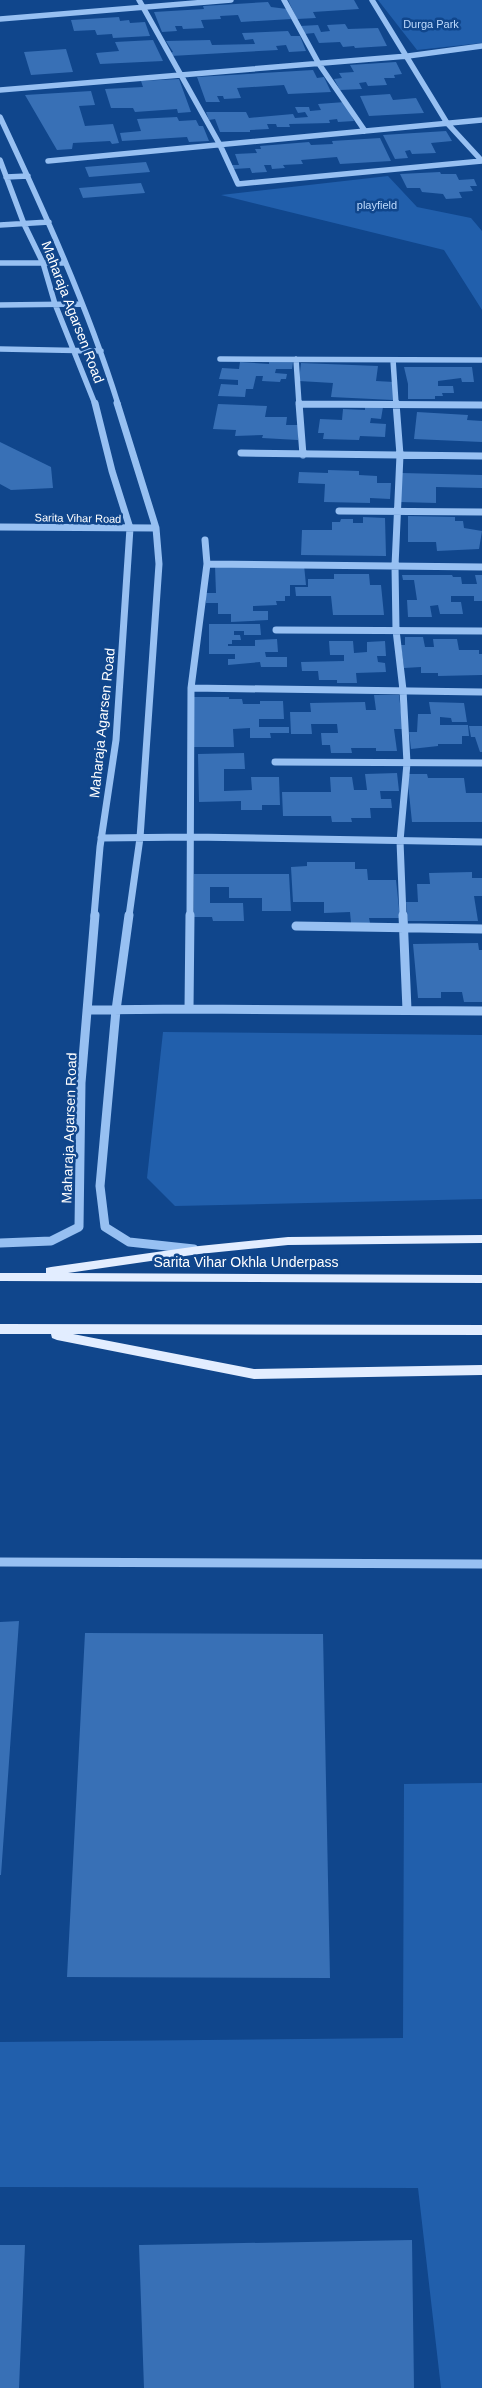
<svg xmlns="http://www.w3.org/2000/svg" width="482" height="2388" font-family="Arial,sans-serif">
<rect width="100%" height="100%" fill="#10468c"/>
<path fill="#215fac" d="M378,0H482V43L417,50Z
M388,176L417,207L471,218L482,231V310L444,250L221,195Z
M163,1032L482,1035V1199L175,1206L147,1178Z
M482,1783V2388H441L418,2188L0,2187V2042L403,2038L404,1784Z"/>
<path fill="#3870b6" d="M288,0H354L359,9L313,12L316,18L297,19Z
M268,2L271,7L287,9L291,19L241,22L238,15L220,16L221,19L201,20L204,28L183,29L182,26H175L177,31L162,32L154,12L204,9L203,6Z
M119,17L120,21L129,20L130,23L145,22L150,36L113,38L112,34L97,35L95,30L74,31L71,20Z
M345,24L348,29L378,28L387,46L355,48L354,46L343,47L340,42L319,43L314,33L304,34L300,26L318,25L321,32L330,31L327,25Z
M288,31L291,36H300L306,51L289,52L286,45L276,46L278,50L171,56L170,53L173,52L166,41L210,40L212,45L255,44L253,39L245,40L242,33Z
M153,40L163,61L100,64L96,53L119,51L115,42Z
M66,49L73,72L31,75L24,52Z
M396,62L402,74L394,75L395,78H384L387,85L368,86L366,82L359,83L362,89L340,90L334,79L342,78L339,73L354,72L350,65Z
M313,70L317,78L324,77L331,92L288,94L284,85L237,88L241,98L224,99L223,96H217L220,102H206L197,77Z
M179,79L191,112L178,113L177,109L135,112L133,108H111L105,89L143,87L141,81Z
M91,91L95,105L79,106L85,126L113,124L119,143L112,144L110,141L73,143L72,149L57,150L25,95Z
M390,94L393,100L416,98L424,113L369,116L360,96Z
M345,102L354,121L338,122L337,119L329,120L330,123L289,124L290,127H277L276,124H267L269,129L250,130V132H220L215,119L209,120L206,112H246L249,118L293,114L295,118L308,117L305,112L298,113L295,107H309L310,111L321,110L318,104Z
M177,117L179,121L196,120L199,126H203L209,141L189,142L187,137L122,141L120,133L141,131L137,119Z
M446,131L452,141L431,143L436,153L412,154L410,150L405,151L408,158L395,159L383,135Z
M380,138L391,161L340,164L337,157L301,160L303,164L283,165L285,168L272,169L271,165H264L267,172L252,173L250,168L234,169L232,165H239L235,154L257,153L255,149H261L260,146L309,142L311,145L333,144L332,141Z
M146,162L150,172L89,177L85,167Z
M440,172L441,174H456L459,180L474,179L477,186H470L473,191L459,192L462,198L446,199L443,194L422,192L420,188H407L400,174Z
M141,183L145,193L83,198L79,188Z
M269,361L293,362L292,369H276L275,373L287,374L286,379H281L280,382L262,381L263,376H256L253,389H246L245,397L218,396L221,384L238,385V380L219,379L222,368L239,369L240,362L269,364Z
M301,363L378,366L376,381L394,382L393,400L331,397L333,383L299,381Z
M404,367H472L474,382H462L461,378L438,381V386H453L454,393H442L443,396H435V399H408V384Z
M218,404L267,406L265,417H287L286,425H300L298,440L262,438L263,435L235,436L236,430L213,429Z
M365,406L383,407L381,419L371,418L370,423L386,424L385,437L360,436L359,440L323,439L324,433H318L320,419L342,420L343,409L365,410Z
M417,412L468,415L467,420L482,421V442L414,439Z
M0,442L51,467L53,488L11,490L0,484Z
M328,470L359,471V475L377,476V483H391L390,499L370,498V503L324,502L325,484L298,483L299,472L328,473Z
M402,473L482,475V488L436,487V503L400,502Z
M408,516L455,517V521H463L464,528L482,531L479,549L437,551L436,542H408Z
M363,517L385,518L386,556L301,555L302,530H332V522H340L341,519H353V523H363Z
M304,565L306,585H290V596H285V601H276L277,605L253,606V611H268V620L231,622V614H218V603H206V593H216L215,566Z
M334,574H369L370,585H381L384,615H333L331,596H296L295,587H308V579H334Z
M402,575H452L453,577H461L462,584H477L475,575H482V601H474V596H451V602H461L463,614H440L438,605L430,606L432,617H408L407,600H417L414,580H403Z
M209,624H260L261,635H244V631H234V635H240L241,640H232V644H228V646H255V640L277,639L278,652H265L266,657H287V667H261L260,662L228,665V659H235V654H209Z
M405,637H423L425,647H434L433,639H457L459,650H479V654H482V675L438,676V673H421V667L404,668L401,645H405Z
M329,641H353L354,653L367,652V642L385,641L386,656H377L378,662L385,663L386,672L356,673L357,683H337V680H319L318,671H302L301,662L344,661V655H330Z
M374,695H399L403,729H394L397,751H376V748H351L352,753H331L330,745H322L321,733H338L337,724H311L312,734H291L290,712H311L310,703L365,702L366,710H376Z
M194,697H229V699H242L243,704H260V701H283L284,719H259V727H289V733H270L271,738H250V728L233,729L234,747H194Z
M429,702L464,703L467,722H452L451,718L440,717V725H468L469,736H462V744H438V746L411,749L409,732H417L418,714H431Z
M469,726H482V752H480L475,737H471Z
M244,753L245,769H224V791L252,790L251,777H279L280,805H262V810H241V801L199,802L198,754Z
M397,773L399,791H380L381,799H391L392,808H370L371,818H351L352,822H332L331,816H283L282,792H331L330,777H352L354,790H367L365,774Z
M407,774H427L428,778H464L466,793H482V822H412Z
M307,862H355V869H367L368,880H396L400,918H369L370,923H351L350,912L324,913V902H293L291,867L307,866Z
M472,872V878H482V896H474L478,921H408L406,902H418L417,884H430L429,873Z
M194,874H289L291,911H262V898H229V887H210V903H243L244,921H213L212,917H194Z
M478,943L479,950H482V1002H464L462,992H441V998H418L413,944Z
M19,1621L1,1875H0V1622Z
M85,1633L323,1634L330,1978L67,1977Z
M412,2240L414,2388H144L139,2245Z
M0,2245H25L19,2388H0Z"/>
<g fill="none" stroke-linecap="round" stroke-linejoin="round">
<path stroke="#97c0f2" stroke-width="5.5" d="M139,0L220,145L238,184L482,161
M284,0L319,64L365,131
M372,0L447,123L482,161
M0,19L231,0
M0,90L408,56L482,46
M0,117C44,211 87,305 118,404
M0,160L24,224L43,263L55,304L95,404
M48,161L482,120
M6,177L28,176
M0,225L49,222
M0,263H64
M0,305L82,304
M0,349L101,351
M220,359L482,360
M296,359L299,404
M393,360L396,404
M299,404H340"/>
<path stroke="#97c0f2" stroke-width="7" d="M117,403L156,528L159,564L140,838L129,916
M299,403L303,455
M396,403L400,455L395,566L396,630L403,690L407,763L400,841L403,916
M299,404L482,405
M241,453L482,456
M339,511L482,512
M0,527L156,528
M207,564L482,567
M276,630L482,631
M191,688L482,692
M275,762L482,763
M101,838L192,837L482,842
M94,916L100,847L116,740L130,528L112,471L95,403
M190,916L191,688L207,564L205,540"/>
<path stroke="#97c0f2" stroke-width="9" d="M129,915L116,1010L100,1186L105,1227L129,1242L194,1249
M190,915L189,1009L482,1011
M403,915L407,1010
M296,926L482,929
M87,1010L189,1009
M0,1243L51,1241L79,1227L81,1083L95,915
M0,1562L482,1564"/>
<path fill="#e2edff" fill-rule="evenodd" d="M482,1235V1243L288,1245L199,1254L68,1273L482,1275V1283L0,1281V1273H46V1268L51,1267L199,1246L288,1237Z
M0,1324L482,1325V1335L73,1334L254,1369L482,1365V1375L254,1379L57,1340L52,1338L51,1334H0Z"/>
</g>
<g text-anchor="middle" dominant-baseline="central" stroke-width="5" stroke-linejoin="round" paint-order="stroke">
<g font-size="11" fill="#bedafd" stroke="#10468c">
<text x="431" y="24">Durga Park</text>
<text x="377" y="205">playfield</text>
</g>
<g font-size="11" fill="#fff" stroke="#10468c">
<text transform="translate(78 518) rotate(1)">Sarita Vihar Road</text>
</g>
<g font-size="14" fill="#fff" stroke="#10468c">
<text transform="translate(73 312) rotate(69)">Maharaja Agarsen Road</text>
<text transform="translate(102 723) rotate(-84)">Maharaja Agarsen Road</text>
<text transform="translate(69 1128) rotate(-88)">Maharaja Agarsen Road</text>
<text x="246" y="1262">Sarita Vihar Okhla Underpass</text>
</g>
</g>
</svg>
